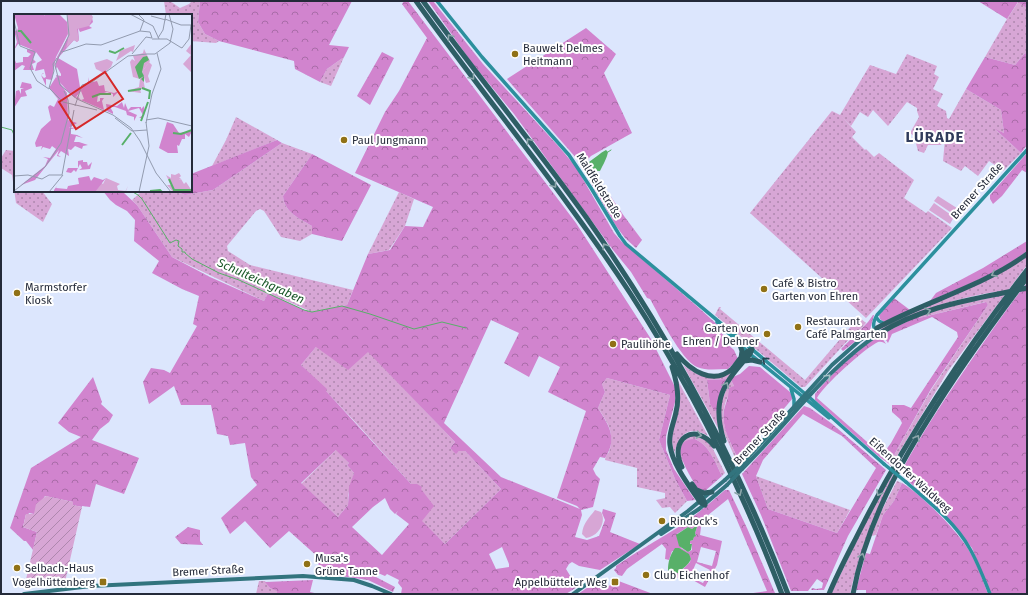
<svg xmlns="http://www.w3.org/2000/svg" width="1028" height="595" font-family="'Fira Sans',sans-serif">
<defs>
<pattern id="grass-dots" width="8" height="8" patternUnits="userSpaceOnUse"><rect width="8" height="8" fill="#d7a6d5"/><path d="M2 2h.1M6 6h.1" fill="none" stroke="#ae87ae" stroke-width="1.8" stroke-linecap="round"/></pattern>
<pattern id="forest-crowns" width="20" height="18" patternUnits="userSpaceOnUse"><rect width="20" height="18" fill="#d184ce"/><path d="M2 6a3 3 0 1 1 6 0M12 15a3 3 0 1 1 6 0" fill="none" stroke="#a96ca8"/></pattern>
<pattern id="garden-furrows" width="10" height="10" patternUnits="userSpaceOnUse"><rect width="10" height="10" fill="#d7a6d5"/><path d="M-1 1l2-2M0 10L10 0M9 11l2-2" fill="none" stroke="#ae87ae"/></pattern>
</defs>
<rect width="100%" height="100%" fill="#dce6fd"/>
<path fill="url(#grass-dots)" d="M164,1H170L180,8L189,4L192,1H200L198,22L205,34L219,41L216,43L191,41V15H166Z
M1019,1L1027,6V54L1025,53L1015,65L985,57L1007,19Z
M907,54L937,66L934,74L939,77L933,89L943,94L937,106L946,111L947,118L949,119L966,89L1001,110L1004,133L996,130L1021,153L1003,171L989,161L978,176L965,166L961,171L943,161L945,139H944L941,145H928L924,153L918,151L914,136L910,133L919,117L917,111V108L907,102L888,126L873,110L868,117L860,112L851,126L842,117L856,132L852,137L865,150L866,149L874,157L879,153L914,180L904,198L926,213L928,211L952,228L866,318L750,213L831,112L832,111L840,115L870,65L896,74Z
M344,57L331,86L320,82L327,69Z
M236,117L277,140L212,166L226,140Z
M282,143L312,154L283,196C284,212 300,219 312,226V234L300,241L281,237L264,211L260,209L256,211L227,246L228,251L250,265L353,290L347,305L312,312L268,293L264,301L172,257L137,205L132,200L142,191H175L185,195L213,190Z
M6,150L15,151V191H42L52,204L43,222L16,203L12,175L1,168V158Z
M399,192L414,199L405,226L389,250L368,254Z
M1027,256V265L948,371L891,466L889,464L931,390L988,305L985,302L919,318H914L944,307L999,296L1002,291C962,296 918,310 883,330L880,328C927,300 983,289 1027,256Z
M719,307H721L720,309L805,380L853,324L860,318L866,323L856,334L851,337L805,387H801L715,315Z
M316,347L368,351L455,442L450,448L456,453L459,451H465L501,489L445,544L421,521L414,484H411L358,425L301,365Z
M683,365C707,382 709,379 735,368L727,379L707,380L710,404L717,411L718,428Z
M607,378L670,395L659,440L675,479L687,501L675,513L670,507L662,508L656,500L665,498V493L637,487V468L605,460C605,457 607,455 609,452C615,433 608,423 598,408L605,392L602,384Z
M677,379L708,436C688,424 679,435 674,454L671,436L678,409Z
M731,380L734,386C715,413 725,432 738,459L736,460L721,426V401Z
M693,435L703,437L712,447L725,473L722,476C715,462 710,446 695,439L683,463C676,450 680,441 693,435Z
M337,449L349,463L347,465L354,473L348,495V505L338,517L316,497L301,484Z
M904,454C881,500 861,543 850,594H831L866,522Z
M756,476L850,510L837,533L768,509Z
M897,481L902,483L894,501L883,515L876,535L871,536L882,510Z
M259,581H265L270,588L277,590L278,593L277,594H256Z"/>
<path fill="url(#forest-crowns)" fill-rule="evenodd" d="M200,1H352L329,45L349,47L344,57L327,69L320,82L295,69L294,61L219,41L205,34L198,22Z
M404,1H408L576,223L651,339L676,389L675,402L666,436V450L674,469L695,500L687,501L675,479L659,440L670,395L607,378L602,384L605,392L598,408C609,426 618,438 605,458L600,457L593,469L596,475L600,479L593,507L581,510L582,515L575,537L587,540L599,536L605,520L602,513L603,509L616,513L610,532L640,544L600,570L579,566L572,562L569,564L566,569L577,587L566,594H401L402,588L398,583L399,580L387,574L385,576L378,573L376,577L395,587L393,592L368,580L320,573L319,570L318,557L289,531L270,548L245,521L230,534L221,518L257,485L251,477L245,443L230,445L228,436L217,434L211,405H181L174,386L149,404L143,382L151,368L164,370L170,373L197,326L193,324L199,296L182,289L152,273L159,261L134,241L135,220L127,211L116,205L110,200L103,191H121L124,193L137,205L172,257L210,277L264,301L268,293L304,310L312,312L347,305L368,254L390,250L405,226L423,227L433,207L355,173L385,112L399,91L427,38L402,4ZM491,320L519,333L504,363L529,377L539,356L560,367L548,392L586,411L557,498L577,506L580,509L501,477L444,423ZM316,347L348,370L368,352L455,442L450,448L456,454L459,451H465L501,489L445,544L422,521L434,506L421,489L422,487L417,484H411L326,391L327,389L301,365ZM336,450L349,463L347,465L354,473L349,487L348,505L338,517L301,483ZM385,498L390,509L395,514L398,511L396,514L409,524L382,555L352,527L373,507ZM502,547L509,564V567L496,569L489,554Z
M428,1H433L483,64L560,148L576,167L614,233L621,241L699,308L722,329L720,332L728,339L725,342L734,350L738,359L728,369C717,369 707,371 697,367C681,360 659,315 650,299L647,298L631,272L613,250L514,114L472,63Z
M978,1H1027V8L1018,2L1007,19Z
M586,28L616,54L604,73L632,133L591,156L585,162L589,169L596,175L624,216L642,240L636,248L625,238L616,226L577,159L507,79Z
M382,52L394,58L370,105L357,96Z
M1025,53L1027,54V145L1021,153L995,129L1004,133L1001,110L966,89L985,57L1015,65Z
M277,140L282,143L213,190L185,195L175,191H191V174Z
M1027,153V173L1022,170L1002,196L993,204L990,199V195Z
M312,154L371,185L342,241L312,234V226C300,219 284,212 283,196Z
M1027,241V251C998,274 963,286 930,301L936,293L983,268Z
M1027,283V594H991L972,548L945,515L930,500L909,482L902,470C922,433 946,397 970,362C989,335 1007,308 1027,283Z
M894,298L910,310L884,322L880,319L879,315Z
M986,302L988,305L931,389L889,464L878,456L815,400V394C834,371 855,352 880,335L886,344C884,343 882,341 878,342C865,348 823,386 817,398L882,455L891,443L902,423L900,419L892,412V405H904L911,408L958,337L957,332L932,317L892,334L888,343L882,334L914,318H919Z
M873,315H874L870,330L843,351L841,349L868,322Z
M749,366L760,367L790,392L793,398L745,454L738,459C731,443 721,428 724,410C726,402 729,396 729,388L734,386L731,380L733,377L740,374Z
M93,377L102,402L101,404L113,415L109,422L100,429L92,440L139,458L124,494L96,484L90,507L82,506V507L72,505L73,502L45,496L34,514L29,513L28,515L26,514L23,527L37,532L33,550L26,541H24L10,528L31,468L81,437L69,432L58,423Z
M727,379L724,383L717,411L714,410L710,404L707,380Z
M804,406L810,408L831,423L886,470L848,536L824,590H811L812,588L816,589L822,588L823,583L817,579L808,591H791L761,515L742,474ZM803,414L842,436L876,468L837,533L768,509L756,476L763,460Z
M695,439C710,446 715,462 722,476L705,491L698,489C691,477 665,440 695,439Z
M902,483C921,494 961,534 971,554C978,566 983,581 988,594H866V590H856L866,553L870,554L883,515L894,501Z
M725,490H729L747,528L775,593L746,594L767,591L728,499L702,520L700,535L722,541L717,565L705,587L691,579L687,581L685,577L674,578L673,573H679L690,562L691,558L672,551L669,560L665,559L666,549L662,544L627,569L622,576L618,575L614,570L616,568V566C636,552 656,541 677,528C694,517 710,503 725,490ZM698,524L695,533L696,535L694,537L693,540L690,541L689,543L692,544V550L688,552L681,548L677,534L688,527L692,529ZM701,547L716,551L712,566L697,562ZM696,563L710,570L703,583L690,577Z
M188,527L200,530V541L203,545L181,544L175,537Z
M313,580L310,592L319,594H277V591L270,588L265,582Z
M616,580L653,594H578L594,583C602,587 610,589 616,580Z"/>
<path fill="url(#garden-furrows)" d="M46,496L73,502V505L82,507L65,582L24,588L37,532L23,527L26,514H34L36,504Z"/>
<path fill="#d7a6d5" d="M938,196L960,210L956,216L934,201Z
M934,203L954,217L950,224L929,210Z
M595,510L601,512C607,522 598,537 586,538L582,534C583,523 589,518 595,510Z"/>
<path fill="#58b069" d="M606,150L608,152C607,158 603,165 600,171H596L589,165V162C595,158 600,153 606,150Z
M698,524L695,533L696,536L694,537L693,540L690,541V544H692L691,550L688,552L679,546L676,535L688,527L692,529Z
M675,548H679L689,554L691,559C689,565 682,568 679,573H671L668,570C668,562 670,555 675,548Z"/>
<g fill="none" stroke-linecap="round" stroke-linejoin="round">
<path stroke="#58b069" stroke-width="1" d="M1,127L12,130L14,135
M608,152L611,150
M131,191L138,195L142,199L170,243L176,240L179,241L178,246L182,249V252H185V253L192,259L219,273L239,280L304,310L312,312L342,306L370,314L414,329L442,322L466,328"/>
<path stroke="#2c909d" stroke-width="3.5" d="M437,1L482,57L569,155L591,188L620,236L626,244L809,397L884,464
M876,317L879,321L885,324
M717,322L750,354L829,418
M880,333C871,330 873,322 877,315L1027,150
M791,389L794,399V406
M906,482C929,502 955,522 970,549C978,563 984,579 990,594"/>
<path stroke="#32747e" stroke-width="4" d="M741,465L832,365L859,341L877,328
M742,469C788,424 826,368 880,333
M661,534L699,509L727,485
M24,594L91,586L303,576L354,580L372,586L391,594
M573,594L688,511L725,480"/>
<path stroke="#2e5e65" stroke-width="5" d="M416,1C486,99 564,192 630,293C691,387 742,489 782,594
M423,1C476,74 534,144 586,217C669,335 736,459 788,594
M877,328C926,301 982,287 1027,254
M880,333C916,311 956,302 998,294
M740,345L742,351L741,358
M677,354C690,370 713,386 732,369C738,362 743,352 752,349
M744,361L752,360L760,362
M672,367C677,382 680,397 676,412C674,423 668,434 670,445C672,464 690,487 700,502L705,505
M724,441C711,400 723,384 750,354L752,349
M682,467C668,439 695,421 714,446
M692,484L704,501L705,505
M697,490L704,493L712,492
M829,594C838,572 850,550 861,528C907,437 964,351 1027,270
M853,594C865,530 894,474 928,420C958,371 992,324 1027,278"/>
<path stroke="#2c909d" stroke-width="3.5" d="M884,464L906,482"/>
<path stroke="#32747e" stroke-width="4" d="M725,480L741,465
M727,485L742,469"/>
<path stroke="#2e5e65" stroke-width="5" d="M998,294L1027,288"/>
</g>
<defs><path id="oneway-chevron" d="M-2-3.5L2.5 0L-2 3.5" fill="none" stroke-width="1.6" stroke-linecap="round" stroke-linejoin="round"/></defs>
<g stroke="#8ca6aa">
<use href="#oneway-chevron" transform="translate(450 37) rotate(-127)"/>
<use href="#oneway-chevron" transform="translate(472 77) rotate(52)"/>
<use href="#oneway-chevron" transform="translate(529 141) rotate(-127)"/>
<use href="#oneway-chevron" transform="translate(554 185) rotate(53)"/>
<use href="#oneway-chevron" transform="translate(605 246) rotate(-124)"/>
<use href="#oneway-chevron" transform="translate(994 274) rotate(153)"/>
<use href="#oneway-chevron" transform="translate(928 311) rotate(-19)"/>
<use href="#oneway-chevron" transform="translate(726 385) rotate(-62)"/>
<use href="#oneway-chevron" transform="translate(699 435) rotate(11)"/>
<use href="#oneway-chevron" transform="translate(917 438) rotate(-59)"/>
<use href="#oneway-chevron" transform="translate(739 493) rotate(65)"/>
<use href="#oneway-chevron" transform="translate(879 493) rotate(119)"/>
<use href="#oneway-chevron" transform="translate(862 556) rotate(-74)"/>
</g>
<use stroke="#264452" href="#oneway-chevron" transform="translate(765 360) rotate(-140)"/>
<use stroke="#a3c0c5" href="#oneway-chevron" transform="translate(828 377) rotate(-47)"/>
<g fill="#907116" stroke="#fff" stroke-width="1.5">
<circle cx="515" cy="54" r="4"/>
<circle cx="344" cy="140" r="4"/>
<circle cx="764" cy="289" r="4"/>
<circle cx="17" cy="293" r="4"/>
<circle cx="798" cy="327" r="4"/>
<circle cx="767" cy="334" r="4"/>
<circle cx="613" cy="344" r="4"/>
<circle cx="662" cy="521" r="4"/>
<circle cx="307" cy="564" r="4"/>
<circle cx="17" cy="568" r="4"/>
<circle cx="646" cy="575" r="4"/>
<rect x="99" y="578" width="8" height="8" rx="2"/>
<rect x="611" y="578" width="8" height="8" rx="2"/>
</g>
<g text-anchor="middle" dominant-baseline="central" stroke-width="4" stroke-linejoin="round" paint-order="stroke">
<g font-size="11" fill="#242a39" stroke="#fff" text-anchor="start">
<text x="523" y="48">Bauwelt Delmes<tspan x="523" dy="13">Heitmann</tspan></text>
<text x="352" y="140">Paul Jungmann</text>
<text x="772" y="283">Café &amp; Bistro<tspan x="772" dy="13">Garten von Ehren</tspan></text>
<text x="25" y="287">Marmstorfer<tspan x="25" dy="13">Kiosk</tspan></text>
<text x="806" y="321">Restaurant<tspan x="806" dy="13">Café Palmgarten</tspan></text>
<text x="759" y="328" text-anchor="end">Garten von<tspan x="759" dy="13">Ehren / Dehner</tspan></text>
<text x="621" y="344">Paulihöhe</text>
<text x="670" y="521">Rindock's</text>
<text x="315" y="558">Musa's<tspan x="315" dy="13">Grüne Tanne</tspan></text>
<text x="25" y="568">Selbach-Haus</text>
<text x="654" y="575">Club Eichenhof</text>
<text x="95" y="582" text-anchor="end">Vogelhüttenberg</text>
<text x="607" y="582" text-anchor="end">Appelbütteler Weg</text>
</g>
<g font-size="11" fill="#242a39" stroke="#fff">
<text transform="translate(599 186) rotate(58)">Maldfeldstraße</text>
<text transform="translate(977 191) rotate(-48)">Bremer Straße</text>
<text transform="translate(760 437) rotate(-47)">Bremer Straße</text>
<text transform="translate(910 475) rotate(42)">Eißendorfer Waldweg</text>
<text transform="translate(208 571) rotate(-3)">Bremer Straße</text>
</g>
<g font-size="12" font-style="italic" fill="#195728" stroke="#fff">
<text transform="translate(261 281) rotate(24)">Schulteichgraben</text>
</g>
<g font-size="15" font-weight="bold" letter-spacing="1" fill="#303b5b" stroke="#fff">
<text x="935" y="137">LÜRADE</text>
</g>
</g>
<g transform="translate(14 14)">
<rect width="178" height="178" fill="#dce6fd"/>
<path d="M165,159L167,162L165,164H167L165,166L167,165L170,170L172,168L178,177L159,178L153,171H157L152,161L157,164V160L161,161ZM92,164L106,170L103,172L104,176L112,177L114,172L111,178H81L86,168L89,170Z" fill="#d7a6d5"/>
<path d="M0,0H29L31,2L30,0H45L53,8L55,18L42,43L38,66L32,65V72L27,61L29,59H30L27,61L30,64L32,63L30,55L21,57L23,49L28,46L22,38L19,45L22,48L18,50L20,56H9L11,52L8,51L0,57V43L2,49L9,48V43H14L17,40L13,38V35L19,36L4,30L0,36L3,28L0,16L3,17L4,14ZM53,0H69V3L70,0H77L79,8L75,12L78,14L66,18L64,14L65,26L63,28L60,26L44,44L63,55L66,73L74,69V63L75,69L83,67L85,72L90,71L91,77L100,79L105,77L99,83V80L93,78L84,81L83,88L86,87V84H90L88,87L90,96L62,84L63,82L67,86L70,85L67,77L61,84L56,80L43,65L42,61L47,62V60L43,53L41,56L42,48L43,43L55,21ZM42,63L53,79L54,108V106L63,109L55,114L68,113L57,115V120L63,121L69,124L62,122L60,128H65L74,131L69,132L68,135L61,132L57,136L54,135L55,142L47,137L44,141L47,143L43,142L45,136L21,166L7,171L31,152L34,145L29,143L36,144L42,135L38,132L36,135L29,133L27,136L28,132L22,133L21,129L27,115L37,106L34,93L36,91L40,93L44,85L35,74ZM8,68L17,70L18,74L11,77L13,82L7,83L0,94L2,77L5,76L7,80V75L10,74H6ZM108,88L110,94L111,89L114,96L117,93H127V95L130,92L131,102L130,99L128,104H125L129,101L125,94L114,97L123,101L120,107V103L113,101L112,97L101,93H96L99,98V100L93,97L92,90L103,92ZM153,108L159,110L165,119L178,117L175,123L171,120V125H168L165,132L163,131L164,139H154L145,134ZM69,146V148H73L74,152L78,148L76,155L65,156L68,154L66,150L62,158L60,156L57,159L52,158L54,154H64V147ZM75,162L77,167L80,163L89,166L92,164L81,178H40V176L43,172L42,174L53,175L54,172L65,170L64,164Z" fill="#d184ce"/>
<path d="M178,29V59L169,50L177,41L172,37Z" fill="#d7a6d5"/>
<path d="M93,45L99,48L97,53L90,59L82,55L80,49Z" fill="#d7a6d5"/>
<path d="M53,0H77L79,3L75,12L63,15L65,26L63,28L60,26L52,34L54,26ZM130,35L136,47L128,58L131,75H126L127,79L113,77L125,73L126,65L119,63L116,48L118,45L121,47L119,42L129,39Z" fill="#d7a6d5"/>
<path d="M121,31L119,38L117,37L102,47L106,37ZM135,48L138,51L134,62L136,68L132,69L128,58Z" fill="#d7a6d5"/>
<path d="M129,43L133,42L135,46L130,49L128,58L130,62V68L127,65L130,62L125,65L121,53Z" fill="#58b069"/>
<path fill="none" stroke="#58b069" stroke-width="2" d="M4,17H7L17,29M95,37L101,39L110,34M128,74L136,77L135,85M114,77L127,75M78,83L86,80H97M127,107L134,88M159,119L167,120L178,116M108,131L117,119M155,165L160,176M159,176H177M136,177L146,176L148,178"/>
<path fill="none" stroke="#929baf" stroke-width="1" d="M53,0L55,21L41,51L46,71L63,85L99,101L117,114L126,127L142,159L157,178M116,0L139,12L145,25M137,2L152,6M151,5L167,11H178M0,7L6,32L21,38L16,54L23,67M144,24L149,16L152,0M138,25H153L166,33M166,33L168,34L175,25L177,11M48,38L72,30L87,31L126,17L130,6L124,0M118,40L132,23L138,24L136,18L126,17M133,40H141L156,29L159,15L155,0M23,67L35,75M35,74L40,57L39,50L43,44M35,74L49,88L83,96M61,92L68,71L78,68L114,42L133,40M101,104L118,117L133,116M132,106L144,104L178,112M132,109L138,80L147,55L143,39M48,161L60,96M0,162L14,161L28,165L35,161H48M0,177L31,153L47,129L55,99L54,86L50,77M35,178L49,161M125,178L135,132L132,108"/>
<path fill="#d62828" fill-opacity="0.15" stroke="#d62828" stroke-width="2" d="M91,58L109,85L62,115L45,88Z"/>
<rect width="178" height="178" fill="none" stroke="#242a39" stroke-width="2"/>
</g>
<rect width="1028" height="595" fill="none" stroke="#242a39" stroke-width="4"/>
</svg>
